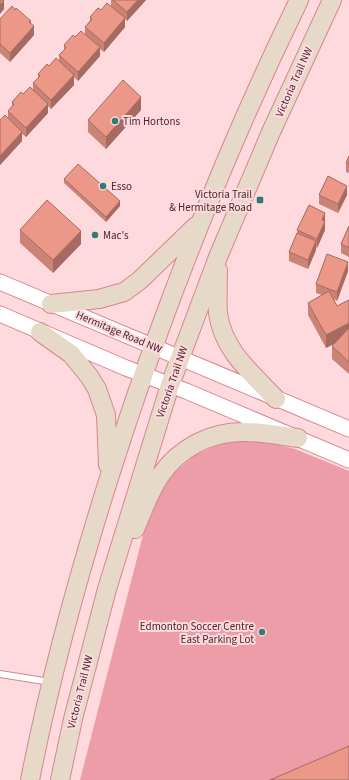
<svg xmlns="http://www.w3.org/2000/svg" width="349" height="780" font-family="'Source Sans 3',sans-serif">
<rect width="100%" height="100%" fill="#fed9dd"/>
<path fill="#ec9da8" d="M247,440L267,442L295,449L349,471V780H80L143,535L152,503L174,473L195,455L225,442Z"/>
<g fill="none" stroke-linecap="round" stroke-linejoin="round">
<g stroke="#d88490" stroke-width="8">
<path id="service" d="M0,674L50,682"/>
</g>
<g stroke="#d88490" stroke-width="17">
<path id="tertiary" d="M0,282L349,429
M0,314L126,368L186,391L349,460"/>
</g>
<g stroke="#d88490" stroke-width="20">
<path id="secondary" d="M218,270C218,284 217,299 218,313C223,351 252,373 276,399
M51,304L99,299L124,292L139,281L196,226
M40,332L71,354L89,376L97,389L106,415L108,465
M135,529C143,511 149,492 160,476C179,448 211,431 246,432C263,432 281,436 298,438
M30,780C56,649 93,522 136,396C183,260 236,129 299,0
M60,780L73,719L107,589L170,385L218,257L271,132L332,0"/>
</g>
<use href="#service" stroke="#fff" stroke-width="6"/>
<use href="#tertiary" stroke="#fff" stroke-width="15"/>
<use href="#secondary" stroke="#e6d9c8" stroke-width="18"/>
</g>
<path fill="#cb8376" d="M111,0H146L127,21L125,19V27L104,52L100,49V56L78,81L74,77V85L51,109L48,106V113L26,137L22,134V141L0,165V120L8,118V111L12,107V102L23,94L33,89V83L38,78V74L49,66L59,62V55L64,50V45L75,37L85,34V27L90,21V17L101,10L111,6Z
M0,19L31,23L34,35L10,62L0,53Z
M141,110L106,149L88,132V120Z
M349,156V173L346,172V163Z
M64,179L120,206L106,222L64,183Z
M319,195H347L338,213L319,204Z
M325,221V230L317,248L316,247V250L308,269L289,261V252L297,233V230Z
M349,226V257L341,253V244Z
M20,230L81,244L53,273L20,243Z
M348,271L337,301L334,299L337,306L349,300V374L332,359V346L335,343L326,348L308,315V303L322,295L316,293V284Z"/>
<path fill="#a56a60" d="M4,0V9L0,14V5Z
M138,0H146L127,21V12Z
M125,18V27L104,52V43Z
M31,21V29L34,26V35L10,62V53Z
M100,47V56L78,81V72Z
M74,75V85L51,109V100Z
M141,97V110L106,149V137Z
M48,104V113L26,137V128Z
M22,132V141L0,165V156Z
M347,186V195L338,213V204Z
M120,201V206L106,222V217Z
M325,213V222L322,220Z
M325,221V230L317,248V239Z
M81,231V244L53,273V260Z
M316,241V250L308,269V260Z
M348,262V271L337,301V292Z
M349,323V336L326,348V335Z"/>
<path fill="#ec9889" stroke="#a56a60" d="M0,0H4L0,5Z
M113,0H138L127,12Z
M107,3L125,18L104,43L85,27L92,19L90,17L98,8L101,10Z
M12,6L15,10L16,8L31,21L29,22L34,26L10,53L0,44V19Z
M81,31L100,47L78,72L59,55L66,48L64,45L73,35L75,37Z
M56,58L74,75L51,100L33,83L40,76L38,74L47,64L49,66Z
M123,80L141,97L106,137L88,120Z
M30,87L48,104L26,128L8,111L14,104L12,102L21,92L23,94Z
M5,115L22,132L0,156V120Z
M349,156V164L346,163Z
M78,164L120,201L106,217L64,179Z
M328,176L347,186L338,204L319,195Z
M47,200L81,231L53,260L20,230Z
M309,205L325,213L322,220L325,221L317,239L297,230Z
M349,226V248L341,244Z
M297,233L316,241L308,260L289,252Z
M327,254L348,262L337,292L316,284Z
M329,291L337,306L349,300V323L326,335L308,303Z
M349,328V362L332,346Z
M349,746V780H270Z"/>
<g fill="#317a77" stroke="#fed9dd" stroke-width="1.5">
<circle cx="115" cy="121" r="4"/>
<circle cx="103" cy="186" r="4"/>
<rect x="256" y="196" width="8" height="8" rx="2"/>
<circle cx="95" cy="235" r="4"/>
<circle cx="262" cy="632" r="4"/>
</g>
<g text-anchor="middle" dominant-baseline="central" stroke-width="4" stroke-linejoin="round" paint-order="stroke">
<g font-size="11" fill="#4a282d" stroke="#fed9dd">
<text transform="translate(294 82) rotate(-66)">Victoria Trail NW</text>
<text transform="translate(119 332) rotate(23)">Hermitage Road NW</text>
<text transform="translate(172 382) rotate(-71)">Victoria Trail NW</text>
<text transform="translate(80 692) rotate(-76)">Victoria Trail NW</text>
</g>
<g font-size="11" fill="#4a282d" stroke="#fed9dd" text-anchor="start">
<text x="123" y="121">Tim Hortons</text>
<text x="111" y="186">Esso</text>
<text x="252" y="194" text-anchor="end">Victoria Trail<tspan x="252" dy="13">&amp; Hermitage Road</tspan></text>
<text x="103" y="235">Mac's</text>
<text x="254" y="626" text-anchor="end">Edmonton Soccer Centre<tspan x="254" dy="13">East Parking Lot</tspan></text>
</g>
</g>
</svg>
